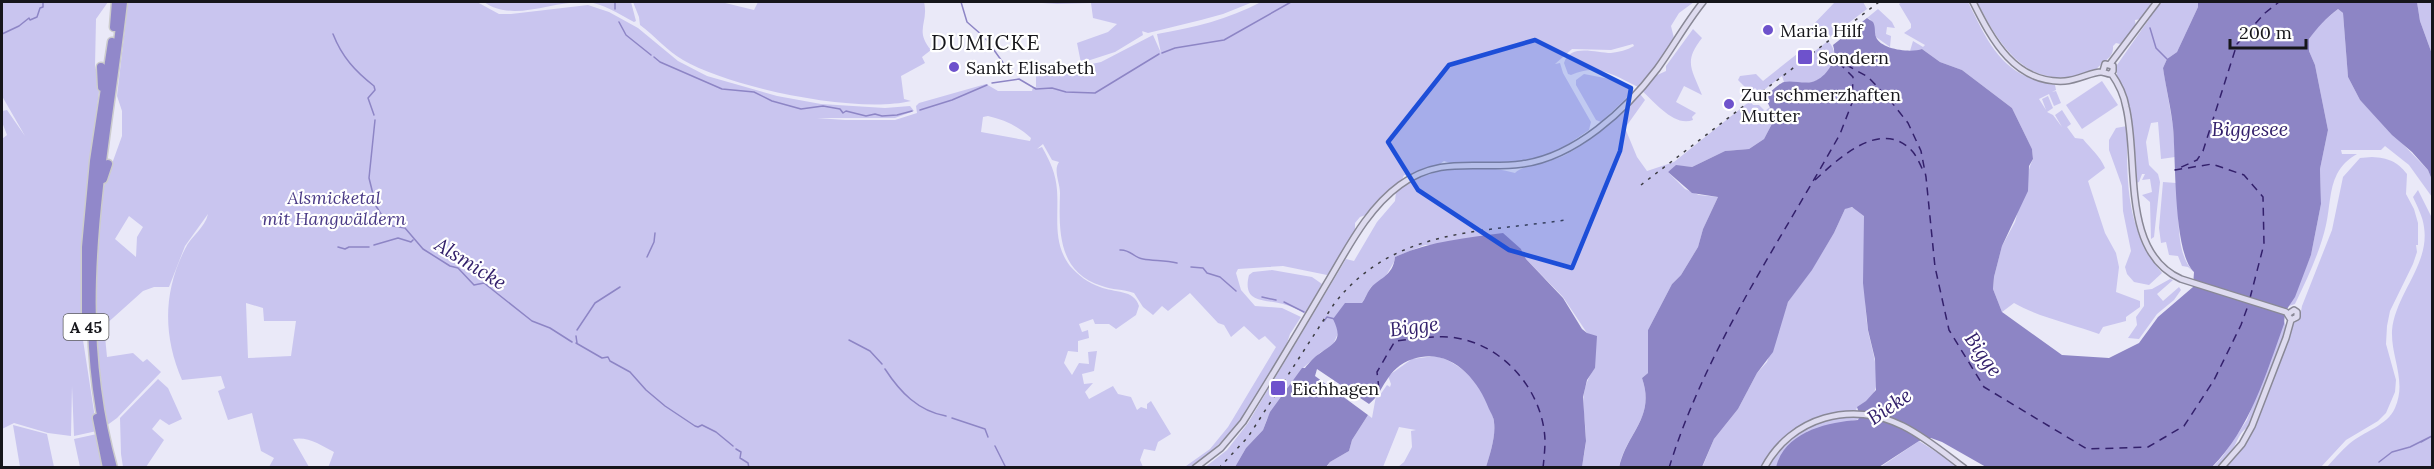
<svg xmlns="http://www.w3.org/2000/svg" width="2434" height="469" font-family="Lora,serif">
<rect width="100%" height="100%" fill="#eae9f8"/>
<path fill="#c9c5ef" fill-rule="evenodd" d="M2,2H108L96,19L95,66L100,84L88,177L83,256V340L97,431L74,436L72,386L71,436L48,433L14,423L2,429V139L7,135L2,122V111L7,110L25,136L2,96Z
M128,2H477L499,14H511L588,5L609,12L638,28L678,61L707,76L777,96L821,104L885,108L910,106L914,111L895,118H817L845,120H895L917,113L916,106L919,103L986,84L998,91H1032L1033,87H1036V71L1073,68L1101,62L1153,35L1161,53L1157,34C1193,28 1229,19 1261,2H1694L1679,13L1671,26L1674,38C1666,56 1653,74 1638,87C1613,75 1598,63 1571,75L1568,74L1564,63C1570,43 1596,53 1611,53C1619,52 1627,50 1634,46L1633,44L1611,50L1572,49L1555,64L1560,63L1563,73L1591,122L1589,130L1561,149L1535,159L1506,163H1450L1444,161L1440,164L1409,176L1404,175L1402,180L1390,189L1366,215L1360,217L1355,223V232L1331,271L1327,275L1283,266L1238,269L1236,273L1241,290L1255,306L1282,308L1301,317L1290,334L1286,346C1258,394 1238,435 1191,467L1186,466L1210,449L1228,427L1276,347L1265,336L1259,340L1244,326L1231,337L1224,325L1218,323L1190,293L1168,311L1162,306L1153,315L1143,307L1134,293C1123,289 1112,290 1102,286C1057,272 1059,230 1060,193C1060,183 1053,170 1059,162L1052,160L1043,144L1037,149L1042,147C1050,161 1056,174 1057,190C1059,217 1052,242 1070,266C1078,275 1088,283 1100,287C1114,293 1134,289 1139,306L1136,315L1116,329L1109,324H1095L1093,319L1079,324L1082,332L1088,330L1089,338L1078,341V352L1068,351L1064,363L1072,375L1079,363L1089,364L1088,352L1097,351L1094,371L1082,374L1084,384L1093,383L1085,392L1089,399L1113,386L1118,394L1131,397L1137,410L1141,407L1147,409V404L1151,401L1171,434L1158,442L1155,451L1144,449L1140,460L1143,467L352,468H328L334,452C321,445 308,436 293,439L309,467H269L274,458L261,451L252,413L228,420L218,391L225,388L221,376L182,380C163,336 163,292 185,249C191,236 205,228 208,214L185,246L169,287H154L143,291L104,326L107,357L133,353L143,362L147,359L161,372L117,418L106,426L98,378L93,313L98,223L104,186L122,136V111L117,96ZM988,116C1005,120 1018,126 1031,138L1030,141L981,132L983,117ZM129,216L143,227L137,237L136,257L115,239ZM246,303L263,308L264,321H296L291,356L248,358Z
M484,2H631L636,21L634,22C619,14 603,3 586,2C553,0 513,23 484,2Z
M633,2H721L754,10L758,2H924C929,23 914,30 931,50L922,57L925,63L901,76L904,99L911,101C857,114 731,88 683,60C667,51 655,36 640,25L639,17Z
M1027,2H1253L1223,14L1201,20L1148,33L1139,30L1142,31L1143,35L1115,52L1081,63L1077,43L1108,32L1117,24L1093,18L1091,3L1057,4Z
M1835,2H1863L1867,9L1830,37L1822,27L1813,34L1810,28Z
M1902,2H1968C1990,46 2002,76 2055,85L2056,90L2052,92L2056,91L2061,103L2054,106L2049,94L2039,99L2046,110L2042,99L2048,96L2053,108L2047,112L2053,115L2062,127L2055,115L2062,110L2071,124L2067,127L2075,138L2083,139C2091,149 2100,156 2105,168L2088,181L2105,233L2116,253L2119,267L2116,292L2140,301V307L2126,317V321L2103,327L2099,334C2072,324 2038,317 2014,303L2002,312L1993,289L1994,277L2002,246L2015,222L2030,166L2033,159L2032,149L2012,108L1962,70L1940,62L1922,49L1916,52L1910,51L1913,41L1923,47L1925,45L1904,33L1911,28V24L1899,4Z
M1977,2H2154L2142,19L2135,20L2136,28L2120,44L2116,43L2113,46C2114,59 2102,61 2095,71C2086,73 2077,76 2068,77C2020,82 1996,38 1977,2Z
M2161,2H2198V7L2177,52L2167,59L2163,68L2173,126L2175,157L2161,159L2158,122L2151,123L2146,142L2149,165L2158,174L2160,182L2154,237L2151,239L2150,202L2142,195L2152,192L2150,179L2142,180L2145,174H2142L2139,182L2136,183L2129,108L2117,77V65Z
M2417,2H2432V54L2420,21Z
M1878,9L1892,22L1895,28L1887,27L1886,34L1891,36L1890,47L1876,37L1870,19L1867,18Z
M2338,9L2343,13L2348,77L2360,100L2428,170L2432,180V197L2409,165L2385,146L2381,150H2341L2342,154H2357C2348,159 2342,165 2337,174C2329,190 2330,208 2326,225C2320,252 2307,279 2295,304L2289,306L2311,255L2321,204L2320,169L2328,130L2315,65L2309,51V39L2319,25Z
M1693,29L1702,38C1683,62 1692,69 1702,95L1684,86L1676,102L1696,113L1692,117L1693,120C1674,127 1656,103 1642,91L1653,77L1666,71V66Z
M1828,41C1841,54 1832,72 1818,80C1809,85 1794,83 1784,82L1782,76L1760,93L1755,88L1750,92L1738,80L1740,76L1756,74L1763,81L1797,54L1803,60Z
M1584,74L1615,80L1634,91L1601,122L1596,120L1576,85V80Z
M2102,81L2118,105L2082,129L2066,105Z
M1640,94L1645,100L1625,128L1637,157L1647,171L1674,162L1750,101L1753,105H1759L1765,111L1770,107L1775,118L1764,139L1749,149L1725,151L1692,167L1676,166L1668,172L1685,189L1699,195L1718,197L1703,229L1698,247L1681,275L1672,284L1648,330V373L1642,378C1656,418 1626,433 1619,467H1582C1583,458 1586,448 1586,438C1585,411 1577,392 1595,368L1587,333L1563,297L1526,259L1521,249L1425,245L1395,257L1394,262L1384,279L1371,287L1362,303L1339,331L1332,347L1321,352L1303,368L1267,419L1263,430L1246,448L1235,467L1204,468L1227,450L1248,423L1346,259L1354,261L1377,222L1395,201L1396,192C1430,166 1475,162 1515,173C1522,165 1551,162 1563,156C1591,142 1619,117 1640,94Z
M2127,126C2127,182 2125,228 2162,273L2149,285L2134,282L2127,274L2125,267L2131,251L2123,211L2122,186L2109,150V140L2116,128Z
M2372,157C2388,158 2397,161 2407,174L2406,194L2414,209L2418,223V245H2416L2417,252L2413,264L2390,311L2387,326L2386,344L2396,380L2395,392L2386,413L2378,421L2346,440L2321,467L2224,468L2250,435L2293,324L2300,317L2302,306L2332,230L2343,177L2360,158Z
M2163,182L2176,183C2181,208 2173,253 2194,272L2188,267L2182,266L2178,256L2169,255L2166,242L2161,243L2159,228Z
M2418,190L2432,218V467H2327C2334,459 2341,451 2349,444C2364,431 2387,426 2395,408C2407,381 2391,358 2392,331C2395,294 2430,265 2424,227C2423,217 2417,206 2413,197Z
M1848,207L1857,208L1864,215C1868,254 1862,293 1868,331C1871,346 1881,376 1875,390C1872,398 1862,405 1856,409L1860,419L1808,431C1796,439 1780,454 1776,467H1768L1767,465L1765,468H1702L1714,439L1738,409L1757,373L1767,362L1788,302L1812,269L1834,233L1845,209Z
M1272,270L1312,277L1322,284L1305,314C1298,309 1291,306 1283,304C1263,299 1242,303 1249,275L1253,272Z
M2170,279L2173,280L2157,294L2163,301L2179,287L2181,290L2174,300L2157,314L2139,339L2128,338L2137,325L2136,317L2144,306V290L2152,289Z
M2284,321L2286,326L2285,334L2248,427C2238,433 2237,444 2231,452C2227,458 2221,463 2216,467L2212,468L2222,457L2247,420Z
M1435,356C1463,362 1490,392 1494,422C1496,436 1490,454 1486,467H1398L1404,462L1412,447L1411,431L1416,430L1399,427L1383,467L1326,468L1330,462L1349,451L1352,440L1368,415L1372,418L1376,396L1378,393L1380,395L1387,385L1390,387L1391,384L1388,376L1412,359Z
M158,379L168,388L182,419L169,425L160,419L152,429L164,440L146,467H123L121,454L120,418Z
M13,425L47,434L54,467H20Z
M97,434L104,467H80L74,439Z
M1919,441L1960,467L1879,468Z"/>
<path fill="#8d85c5" d="M2198,2H2417L2420,21L2432,54V180L2428,170L2412,152L2392,135L2360,100L2348,77L2343,13L2338,9C2326,18 2317,28 2309,39V51L2315,65L2328,130L2320,169L2321,204L2311,255L2295,297L2285,312L2284,324C2266,374 2250,429 2212,467H1986L1942,442L1931,438L1919,441L1879,467H1776C1785,432 1827,422 1858,420L1860,416L1857,407L1866,401L1876,390L1875,359L1868,330L1863,283L1864,216L1852,207L1845,209L1834,233L1812,270L1788,302L1773,352L1757,373L1738,409L1714,439L1702,467L1619,468C1626,433 1656,418 1642,378L1648,373V330L1672,284L1681,275L1698,247L1703,229L1718,197L1692,193L1668,172L1676,165L1692,167L1725,151L1749,149L1764,139L1775,118L1765,97C1770,93 1778,84 1784,82C1792,80 1803,84 1812,82C1827,78 1838,59 1833,45L1867,18L1873,22C1876,28 1874,31 1876,37C1881,50 1912,53 1922,49L1940,62L1962,70L2012,108L2032,149L2033,159L2029,166L2028,191L2002,246L1994,277L1993,289L2002,312L2062,355L2109,358L2139,343L2158,317L2193,287L2194,272C2173,253 2176,158 2173,127C2171,108 2166,88 2163,68L2167,59L2177,52L2198,7Z
M1503,233L1521,249L1526,259L1563,298L1582,329L1587,333L1597,336L1595,368L1587,380L1583,397L1586,441L1582,467H1486C1490,454 1496,436 1494,422C1494,418 1491,413 1489,409C1477,377 1449,347 1413,359C1385,368 1385,392 1369,404L1317,369L1315,376L1368,415L1352,440L1349,451L1330,462L1326,467H1235L1246,448L1263,430L1270,412L1302,368H1305C1309,363 1314,357 1319,354C1336,342 1343,340 1333,319L1345,303H1362C1365,299 1367,293 1370,289C1378,278 1393,277 1395,257C1430,241 1466,238 1503,233Z"/>
<g fill="none" stroke-linecap="round" stroke-linejoin="round">
<path stroke="#8d85c5" stroke-width="1.5" d="M615,2V9
M961,2L967,22L983,36
M619,22L626,35L651,55
M2150,28L2156,48L2167,59
M2,34L19,26L29,18L30,20L37,17L40,8L43,7V2
M333,34C342,57 355,71 374,86L375,90L368,98L374,115
M986,39L1004,64
M1162,53L1175,48L1224,40L1291,2
M654,57L660,62L722,89L754,92L772,101L801,109L823,106L840,109L843,113L846,111L866,116L875,114L882,116L897,115L912,111
M992,83L1019,79L1036,89L1052,88L1066,92L1095,93L1159,54
M920,110L952,100L987,85
M375,120L369,178L376,206L386,222L393,226L405,228L423,249L450,266L458,268L474,285L484,283L532,321L550,328L572,342
M374,245L398,238L411,242L413,240
M338,247L345,249L349,247H369
M1120,250C1130,249 1134,258 1143,259C1154,261 1165,260 1177,263
M647,257L654,242L655,233
M1191,267L1203,268L1207,273L1220,277L1236,291
M1262,297L1276,300
M1284,302L1304,312
M1324,321L1327,317L1335,319
M577,330L595,303L620,287
M576,336L577,343
M849,340L870,351L882,364
M576,343L602,358L608,357L610,361L630,372L646,390L665,406L695,426L698,427L702,425L716,432L733,446
M885,369C900,392 918,411 946,416
M952,418L985,429L988,437
M2421,442L2430,437
M995,446L1006,468
M736,449L741,452L740,458L748,463L749,468
M2379,462L2392,452L2410,447L2432,436
M2377,468V467"/>
<path stroke="#33206b" stroke-width="1.5" stroke-dasharray="8 6" stroke-linecap="butt" d="M1815,180C1839,158 1882,117 1913,152C1917,157 1921,166 1924,173
M2250,298L2264,244L2263,197L2244,175L2212,164L2175,170L2197,160L2203,151L2237,44L2265,13L2279,2
M1379,389L1377,372L1395,341C1413,339 1432,336 1450,337C1501,342 1543,389 1545,440C1545,449 1544,459 1543,468
M1669,468C1706,348 1780,242 1840,134L1852,103L1853,77L1834,58L1868,77L1889,99L1908,123L1921,151L1926,177L1935,267L1949,330L1984,387L2087,449L2148,447L2184,426L2214,380L2241,325L2249,303"/>
<g stroke="#898896" stroke-width="8">
<path id="secondary" d="M1973,2C1992,40 2015,84 2065,81C2078,80 2092,72 2101,72C2104,72 2107,74 2110,74L2113,71V66L2105,64L2103,71
M2110,64L2157,2
M2111,73C2118,83 2124,95 2126,107C2139,159 2120,252 2181,279L2286,312L2291,320L2297,317V312L2294,310L2288,314
M1195,468L1221,448L1243,422C1272,376 1300,329 1327,283C1348,248 1367,209 1400,185C1441,155 1477,170 1522,164C1575,157 1626,110 1657,69C1673,47 1686,23 1703,2
M1764,468C1791,417 1852,400 1903,426C1925,437 1944,453 1964,468
M2221,468L2242,444L2252,426L2286,338L2291,320"/>
</g>
<g stroke="#cccccd" stroke-width="11">
<path id="motorway" d="M114,27L116,2
M101,67L102,87
M103,179L108,164
M86,322V247L94,161L112,42
M97,418L107,468
M113,468C68,309 105,160 123,2"/>
</g>
<use href="#secondary" stroke="#dedbef" stroke-width="5"/>
<use href="#motorway" stroke="#9188ca" stroke-width="8"/>
<path stroke="#3c3c42" stroke-width="1.5" stroke-dasharray="3 6" stroke-linecap="butt" d="M1641,185L1879,2
M1219,468L1248,437L1334,304C1393,228 1479,233 1565,220"/>
</g>
<path fill="#1d4ed8" fill-opacity="0.2" stroke="#1d4ed8" stroke-width="4.5" stroke-linejoin="round" d="M1535,40L1631,88L1620,151L1572,268L1509,250L1418,190L1388,142L1449,65Z"/>
<g fill="#6e52cc" stroke="#fff" stroke-width="2">
<circle cx="1768" cy="30" r="6"/>
<rect x="1797" y="49" width="16" height="16" rx="3"/>
<circle cx="954" cy="67" r="6"/>
<circle cx="1729" cy="104" r="6"/>
<rect x="1270" y="380" width="16" height="16" rx="3"/>
</g>
<g text-anchor="middle" dominant-baseline="central" stroke-width="4.5" stroke-linejoin="round" paint-order="stroke">
<rect fill="#fff" stroke="#5c5c5f" stroke-width="1.5" x="63.5" y="314" width="45" height="26" rx="4.5"/>
<g font-size="16" font-weight="bold" fill="#16161b">
<text x="86" y="327">A 45</text>
</g>
<g font-size="18" fill="#16161b" stroke="#fff" text-anchor="start">
<text x="1780" y="30">Maria Hilf</text>
<text x="1818" y="57">Sondern</text>
<text x="966" y="67">Sankt Elisabeth</text>
<text x="1741" y="94">Zur schmerzhaften<tspan x="1741" dy="21">Mutter</tspan></text>
<text x="1292" y="388">Eichhagen</text>
</g>
<g font-size="18" font-style="italic" fill="#493985" stroke="#fff">
<text x="334" y="197">Alsmicketal<tspan x="334" dy="21">mit Hangwäldern</tspan></text>
</g>
<g font-size="20" font-style="italic" fill="#33206b" stroke="#fff">
<text x="2250" y="128">Biggesee</text>
<text transform="translate(471 263) rotate(32)">Alsmicke</text>
<text transform="translate(1414 326) rotate(-7)">Bigge</text>
<text transform="translate(1984 354) rotate(55)">Bigge</text>
<text transform="translate(1889 406) rotate(-34)">Bieke</text>
</g>
<g font-size="21" letter-spacing="1.5" fill="#16161b" stroke="#fff">
<text x="986" y="42">DUMICKE</text>
</g>
</g>
<rect width="2434" height="469" fill="none" stroke="#16161b" stroke-width="6"/>
<path d="M2230 39v9h76v-9" fill="none" stroke="#16161b" stroke-width="3"/>
<text x="2239" y="39" font-size="18" fill="#16161b" stroke="#ffffff" stroke-width="4.5" paint-order="stroke">200 m</text>
</svg>
